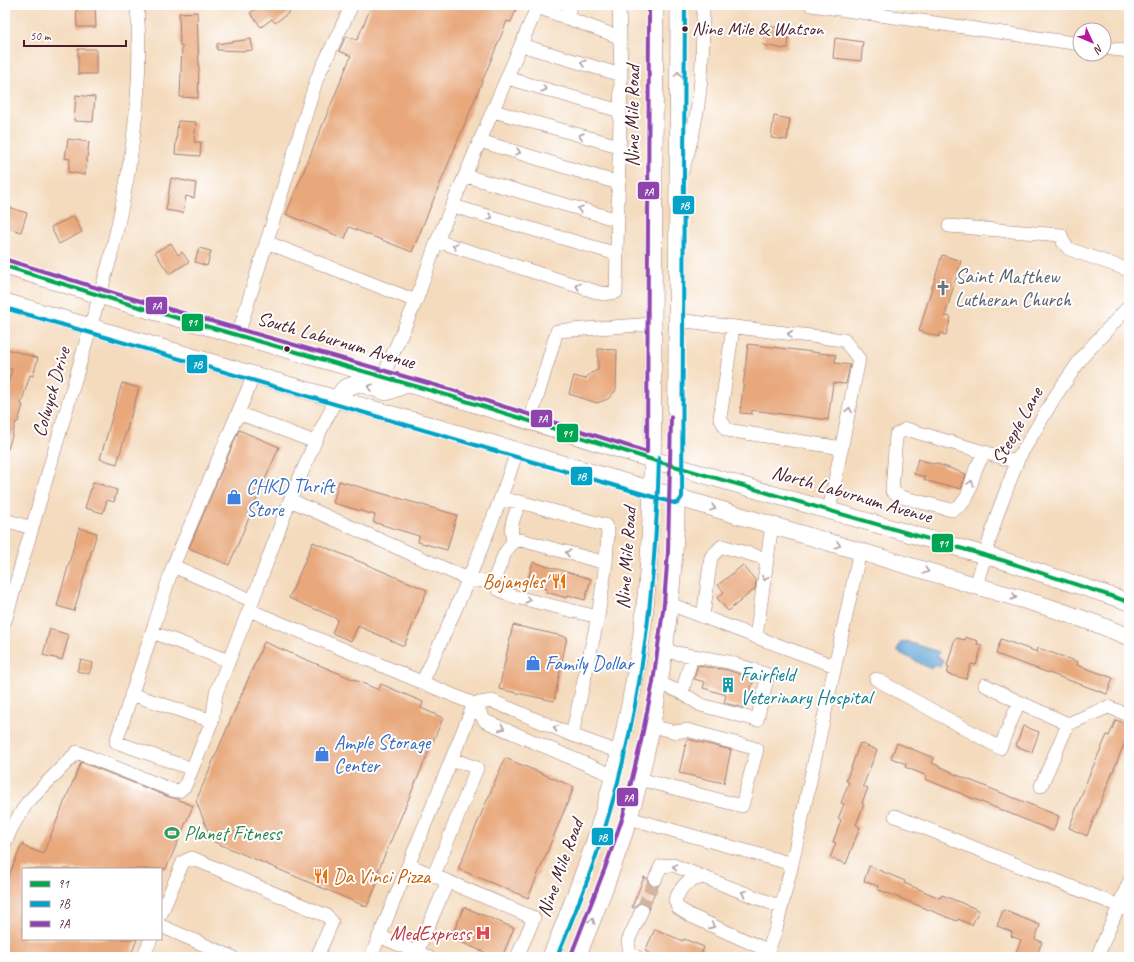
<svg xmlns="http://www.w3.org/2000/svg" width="1134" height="962" font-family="Caveat,sans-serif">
<rect width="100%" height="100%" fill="#fff"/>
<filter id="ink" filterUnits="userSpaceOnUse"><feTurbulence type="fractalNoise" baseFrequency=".025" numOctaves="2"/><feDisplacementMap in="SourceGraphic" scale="8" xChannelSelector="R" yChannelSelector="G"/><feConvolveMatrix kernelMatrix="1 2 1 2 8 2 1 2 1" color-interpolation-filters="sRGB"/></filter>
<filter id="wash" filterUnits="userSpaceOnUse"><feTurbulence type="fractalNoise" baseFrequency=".012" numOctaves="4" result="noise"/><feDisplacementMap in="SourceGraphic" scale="16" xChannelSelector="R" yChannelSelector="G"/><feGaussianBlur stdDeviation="0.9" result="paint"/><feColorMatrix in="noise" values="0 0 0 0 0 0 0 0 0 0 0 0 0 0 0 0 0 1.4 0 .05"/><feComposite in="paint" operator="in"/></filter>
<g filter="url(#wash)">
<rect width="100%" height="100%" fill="#f4dbbe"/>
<path fill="#61a6d6" stroke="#566280" d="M905,641L939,652L937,657L942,659L943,661L940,667L933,664L931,669L898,652V648L901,642L904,643Z"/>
<g id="blocks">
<path fill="#e8a87b" d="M76,5H95L96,27H77Z
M261,5H299L275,23L272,19L261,27L250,13Z
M372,5H518L511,22L507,21L412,252L349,227L345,239L286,214L351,56L339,51L346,36L357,40Z
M197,12L199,70L198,98L180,97L182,46H180L179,13Z
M766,26L787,29L786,35L789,36L788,48H784V49L763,45Z
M835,38L863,42L861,61L833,58Z
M251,39L253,50L245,51L217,50V44Z
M78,49H96V74H78Z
M76,95L95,97L93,122L74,121Z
M774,116L790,119L787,140L771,138Z
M178,121L196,122L194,142H201L200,156L175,154Z
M68,139L89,142L85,175L68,172L70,159L65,158Z
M171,178L196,183L194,198L186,196L183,213L166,210Z
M5,206L27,213L21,232L5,227Z
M74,216L82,232L59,244L51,227Z
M171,243L178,255L182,252L189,262L169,274L155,252Z
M199,248L211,251L207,266L195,262Z
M942,255L961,261L945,316L951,317L946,335L940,333L939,337L919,331Z
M748,344L836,355L835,363L850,365L846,384L833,383L828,420L752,410V414L740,413Z
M7,349L38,358L33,376L30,375L21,404L23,405L18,422H16L8,449H5V395L12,369L5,367V357Z
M598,349L617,350L616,390L608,399L597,403L569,394L574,376L585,379L591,373L598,370Z
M122,383L139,388L117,464L100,459Z
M239,430L279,447L229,565L189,548Z
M918,459L934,464L935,463L966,474L961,489L946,485V486L924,480L925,477L914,474Z
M339,481L457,515L447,550L418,542L419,536L373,522L375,515L333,503Z
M93,482L117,490L114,502L107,500L103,513L85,508Z
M79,528L97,533L74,611L57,606Z
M313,542L427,590L404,646L358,626L351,641L332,633L338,619L289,598Z
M533,562L591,579L585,600L568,595L567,598L546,592L547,589L527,583Z
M743,565L756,581L755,589L728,611L717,598L724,592L718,585Z
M513,625L567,637L554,701L499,689Z
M50,629L69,635L62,660L43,655Z
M965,637L978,641L977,644L982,646L976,665L971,664L966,679L947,674L949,667L947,666L955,638L957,639V638L965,640Z
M1001,639L1037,652L1038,648L1078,662L1077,665L1113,678L1107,694L996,654Z
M264,642L379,690L381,684L423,702L421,708L443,718L378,871L379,873L381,874L367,907L212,841L196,801Z
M81,660L93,663L89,674L77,671Z
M698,665L709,668V667L727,670L754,679L745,708L724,703L726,695L703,688L705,682L694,679Z
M1116,720L1129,725V732L1087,836L1069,828L1088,778L1107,735L1109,736Z
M1023,726L1039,732L1032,752L1016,746Z
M687,739L731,750L724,783L679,773Z
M860,743L877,750L863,786L868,788L862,803L864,804L856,825L860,827L846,864L830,858L836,843L833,842L841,820L838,819L844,804L841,803L849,782L846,781Z
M897,743L934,758L932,763L952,772V773L1059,816L1053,831L925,779L927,776L905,767L906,764L891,758Z
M505,758L574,787L528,898L458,869Z
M81,762L169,797L177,799L193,806L166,869H23V939H137L130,957H5V885L23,842V846L43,854Z
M869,866L905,881L904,883L940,898L942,895L979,910L972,925L958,919L957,921L877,889L878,886L864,881Z
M644,877L647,878L648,883L651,886H657L649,907L646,903L642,902L637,904L634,908L632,907Z
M464,907L514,928L502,957H496L451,938Z
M1003,910L1040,925L1035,939L1042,942L1036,957H1014L1021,940L1011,936L1012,932L997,926Z
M655,929L683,941L684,939L704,947L700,957H650L651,954L645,951Z"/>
</g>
</g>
<g filter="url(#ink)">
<use href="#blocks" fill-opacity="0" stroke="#9f7d74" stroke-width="1"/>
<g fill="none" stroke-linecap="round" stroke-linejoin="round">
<path stroke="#d2b5a1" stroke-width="13" stroke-dasharray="13 6" stroke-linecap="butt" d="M642,910L655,879"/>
<g stroke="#9f7d74" stroke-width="14">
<path id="minor" d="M811,5L1080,44
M537,7L619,37
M566,18L571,5
M521,45L621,75
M1104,48L1129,51
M507,78L620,111
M493,111L619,146
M480,141L618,183
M681,174C702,115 703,66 703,5
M466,176L618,220
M453,206L617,254
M949,226L1061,235L1063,242L1069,249L1129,270
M437,241L603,294L616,292L621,75L619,5
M266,242L416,301
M677,320L844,340L859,359L829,511
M733,327L720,418L727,430L842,448
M238,335L317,78L352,5
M383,376L416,301L437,241L538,5
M238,413L315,442
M530,421L557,331L653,324
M985,452L976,468L967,497L961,505L952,510L901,497L892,491L896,435L906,429L1017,462
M501,499L520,502L597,523L605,525L608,531L606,563L598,617L572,735
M290,500L468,579L493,582
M5,520L32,528
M513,542C509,525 514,517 520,502
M173,566L152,632L229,661
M976,586L997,515L1018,459L1056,395L1083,356L1129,306
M253,601L173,566L254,375
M670,604L756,637L835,666
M249,610L474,704L492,701L572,735L619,752
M598,617L512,596L498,589L493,582L505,553L513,542L521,540L606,563
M703,617L711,557L722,546L767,559
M5,621L109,263C130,179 144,92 137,5
M152,632L116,742L192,769
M756,637L772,525
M876,679L1000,748L1019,702L1068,724L1108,707L1129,715
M422,683C457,607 491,531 517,451
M659,683L682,693L701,705L757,720L768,675L729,662L664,651
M985,685L1019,702
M682,693L692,656
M131,694L212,721
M474,704L485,721L614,776
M639,779L742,806L757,749L687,730L676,732L651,726
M1041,786L1068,724
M895,816L1129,910
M629,818L792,864L776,929L766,957
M5,843L12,827L27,803L77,752L172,790L179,791L185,786L212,721L216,693L249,610L290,500L315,442L336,399
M792,864L860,551
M409,865L534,918L517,957
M434,875L477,768L452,759
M655,879L661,866L673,865L703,877
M161,914L183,862L192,858L327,916L332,922L317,957
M161,926L232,957
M379,936L428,957
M769,951L691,916L678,908L675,900C684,882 684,883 703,877L781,907
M143,957L151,939
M371,957L474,704
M417,957V952L448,881
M637,957L630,954L628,941L642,910
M1097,957L1129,882"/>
</g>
<g stroke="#9f7d74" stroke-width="18">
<path id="major" d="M5,266L118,301L450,396L653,460L1005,561L1129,602
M5,302L336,399L428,425L707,506L1048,607L1097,624L1129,637
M336,399L345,388L359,383L386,392L407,384
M551,957C566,920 581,882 594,844C615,778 631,709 641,640C655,539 652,437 653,335C654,225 654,115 655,5
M577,957C596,911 614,865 629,818C657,723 671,618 676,519L679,5"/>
</g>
<use href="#minor" stroke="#fff" stroke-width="13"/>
<use href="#major" stroke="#fff" stroke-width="17"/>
<g stroke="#fff" stroke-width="7">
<path id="bus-1" d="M5,266L118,301L450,396L653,460L1005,561L1129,602"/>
</g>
<g stroke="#fff" stroke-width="7">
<path id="bus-2" d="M5,308L674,503H678L682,497L685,5
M557,957C575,912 594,867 607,821C643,702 656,580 659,457"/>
</g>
<g stroke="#fff" stroke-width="7">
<path id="bus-3" d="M7,260L120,295L452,390L647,452L649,5
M571,955L605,868L623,816L641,741L653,682L664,603L668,551L671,417"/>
</g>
<use href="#bus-1" stroke="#00a651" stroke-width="4"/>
<use href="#bus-2" stroke="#04a2c6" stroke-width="4"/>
<use href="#bus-3" stroke="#8e44ad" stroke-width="4"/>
</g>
<defs><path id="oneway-chevron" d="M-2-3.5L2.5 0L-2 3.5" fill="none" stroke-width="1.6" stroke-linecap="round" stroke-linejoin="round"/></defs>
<g stroke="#ae9aa0">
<use href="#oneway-chevron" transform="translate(583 63) rotate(-163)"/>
<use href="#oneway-chevron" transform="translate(678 74) rotate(-89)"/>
<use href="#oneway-chevron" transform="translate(544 89) rotate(16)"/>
<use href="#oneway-chevron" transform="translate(581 136) rotate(-164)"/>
<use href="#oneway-chevron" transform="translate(518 152) rotate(17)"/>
<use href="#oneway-chevron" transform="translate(580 209) rotate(-164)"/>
<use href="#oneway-chevron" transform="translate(490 217) rotate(16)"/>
<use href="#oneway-chevron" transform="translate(455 246) rotate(-162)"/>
<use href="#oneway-chevron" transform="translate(578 286) rotate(-162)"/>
<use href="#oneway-chevron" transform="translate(790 334) rotate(-173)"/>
<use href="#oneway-chevron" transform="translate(370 387) rotate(-162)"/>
<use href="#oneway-chevron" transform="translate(849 410) rotate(-79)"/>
<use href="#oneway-chevron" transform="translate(971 483) rotate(-72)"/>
<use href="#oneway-chevron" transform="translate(713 508) rotate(16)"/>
<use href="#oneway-chevron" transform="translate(838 545) rotate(16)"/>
<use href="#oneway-chevron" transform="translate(568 553) rotate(-165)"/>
<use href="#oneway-chevron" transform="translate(926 571) rotate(17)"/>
<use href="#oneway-chevron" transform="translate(765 578) rotate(98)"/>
<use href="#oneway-chevron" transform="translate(1014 597) rotate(16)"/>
<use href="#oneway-chevron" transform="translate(528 600) rotate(14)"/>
<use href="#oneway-chevron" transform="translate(502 728) rotate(23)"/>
<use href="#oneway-chevron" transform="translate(556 728) rotate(-157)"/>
<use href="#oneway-chevron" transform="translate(675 867) rotate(-167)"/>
<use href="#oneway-chevron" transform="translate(744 893) rotate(-158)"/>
<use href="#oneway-chevron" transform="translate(592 921) rotate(-68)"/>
<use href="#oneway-chevron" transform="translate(712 926) rotate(24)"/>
</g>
</g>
<defs>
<g id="church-bare" transform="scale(1.2)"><path d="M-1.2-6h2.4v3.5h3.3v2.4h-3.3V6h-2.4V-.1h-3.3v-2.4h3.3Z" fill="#6b7280" stroke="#fff" stroke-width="2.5" paint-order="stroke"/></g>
<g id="shop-bare" transform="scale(1.2)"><path d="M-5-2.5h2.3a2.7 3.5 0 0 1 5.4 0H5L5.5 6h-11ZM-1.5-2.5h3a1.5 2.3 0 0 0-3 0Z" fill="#3f7fe0" stroke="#fff" stroke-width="2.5" paint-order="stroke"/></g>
<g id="restaurant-bare" transform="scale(1.2)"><path d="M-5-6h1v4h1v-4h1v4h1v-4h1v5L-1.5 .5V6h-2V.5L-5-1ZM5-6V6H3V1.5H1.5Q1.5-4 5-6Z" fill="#e8710a" stroke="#fff" stroke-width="2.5" paint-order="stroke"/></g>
<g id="building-bare" transform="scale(1.2)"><path d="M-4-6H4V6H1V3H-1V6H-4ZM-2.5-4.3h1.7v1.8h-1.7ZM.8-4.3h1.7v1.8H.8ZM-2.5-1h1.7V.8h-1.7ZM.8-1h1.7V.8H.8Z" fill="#0f9aa8" stroke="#fff" stroke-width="2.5" paint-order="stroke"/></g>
<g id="stadium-bare" transform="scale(1.2)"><path d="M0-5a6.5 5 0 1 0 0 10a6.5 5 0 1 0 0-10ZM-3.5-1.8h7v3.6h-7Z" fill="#2e9e5b" stroke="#fff" stroke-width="2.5" paint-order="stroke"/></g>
<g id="hospital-bare" transform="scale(1.2)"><path d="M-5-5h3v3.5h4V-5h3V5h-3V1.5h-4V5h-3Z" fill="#e0444e" stroke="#fff" stroke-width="2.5" paint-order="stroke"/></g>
</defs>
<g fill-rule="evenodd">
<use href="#church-bare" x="943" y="288"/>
<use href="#shop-bare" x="234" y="497"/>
<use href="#restaurant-bare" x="559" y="581"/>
<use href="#shop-bare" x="533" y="663"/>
<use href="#building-bare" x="728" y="685"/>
<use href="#shop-bare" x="322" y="754"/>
<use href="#stadium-bare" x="172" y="833"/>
<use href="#restaurant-bare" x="321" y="876"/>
<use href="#hospital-bare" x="483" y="933"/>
</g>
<g fill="#4a1f2b" stroke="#fff" stroke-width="1.5">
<circle cx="685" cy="29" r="3.5"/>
<circle cx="287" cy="349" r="3.5"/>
</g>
<g text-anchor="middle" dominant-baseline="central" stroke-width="4" stroke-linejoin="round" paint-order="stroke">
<g font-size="19" fill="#4a1f2b" stroke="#fff" text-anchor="start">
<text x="692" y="29">Nine Mile &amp; Watson</text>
</g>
<g font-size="20" fill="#4a1f2b" stroke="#fff">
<text transform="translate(632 116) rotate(-90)">Nine Mile Road</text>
<text transform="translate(336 340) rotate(16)">South Laburnum Avenue</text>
<text transform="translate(51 392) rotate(-74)">Colwyck Drive</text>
<text transform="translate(1017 426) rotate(-61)">Steeple Lane</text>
<text transform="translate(852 494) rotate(16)">North Laburnum Avenue</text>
<text transform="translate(626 558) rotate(-86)">Nine Mile Road</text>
<text transform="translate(560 868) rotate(-70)">Nine Mile Road</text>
</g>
<g font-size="20" fill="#5b616d" stroke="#fff" text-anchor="start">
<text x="955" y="276">Saint Matthew<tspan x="955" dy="23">Lutheran Church</tspan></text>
</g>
<g font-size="20" fill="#366cbe" stroke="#fff" text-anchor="start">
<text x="246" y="486">CHKD Thrift<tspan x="246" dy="23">Store</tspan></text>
<text x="545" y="663">Family Dollar</text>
<text x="334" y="742">Ample Storage<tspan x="334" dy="23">Center</tspan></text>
</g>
<g font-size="20" fill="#c56008" stroke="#fff" text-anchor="end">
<text x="547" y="581">Bojangles'</text>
<text x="333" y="876" text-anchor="start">Da Vinci Pizza</text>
</g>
<g font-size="20" fill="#0d838f" stroke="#fff" text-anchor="start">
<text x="740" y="674">Fairfield<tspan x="740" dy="23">Veterinary Hospital</tspan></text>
</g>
<g font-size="20" fill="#27864d" stroke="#fff" text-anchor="start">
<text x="184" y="833">Planet Fitness</text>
</g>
<g font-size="20" fill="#be3a42" stroke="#fff" text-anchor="end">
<text x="471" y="933">MedExpress</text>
</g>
</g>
<g stroke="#fff" stroke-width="1.5">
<rect x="637" y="181" width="23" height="19" rx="4" fill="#8e44ad"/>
<rect x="672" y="195" width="23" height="20" rx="4" fill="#04a2c6"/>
<rect x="145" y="296" width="23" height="19" rx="4" fill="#8e44ad"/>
<rect x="181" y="313" width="23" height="19" rx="4" fill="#00a651"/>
<rect x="186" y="354" width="22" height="20" rx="4" fill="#04a2c6"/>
<rect x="530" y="409" width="23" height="19" rx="4" fill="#8e44ad"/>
<rect x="556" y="423" width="23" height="20" rx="4" fill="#00a651"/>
<rect x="570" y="466" width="23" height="20" rx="4" fill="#04a2c6"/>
<rect x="931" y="533" width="23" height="20" rx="4" fill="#00a651"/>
<rect x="616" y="787" width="23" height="20" rx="4" fill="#8e44ad"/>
<rect x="591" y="827" width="23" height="19" rx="4" fill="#04a2c6"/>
</g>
<g font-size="11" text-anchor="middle" font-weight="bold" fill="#fff">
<text x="648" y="195">7A</text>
<text x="684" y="209">7B</text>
<text x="156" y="309">7A</text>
<text x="192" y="326">91</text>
<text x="197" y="368">7B</text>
<text x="542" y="422">7A</text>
<text x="567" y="437">91</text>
<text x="581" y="480">7B</text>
<text x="943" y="547">91</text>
<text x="628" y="801">7A</text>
<text x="602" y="841">7B</text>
</g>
<rect width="1134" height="962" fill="none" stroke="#fff" stroke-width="20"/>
<rect x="22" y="868" width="140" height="72" fill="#ffffff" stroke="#b7a5aa"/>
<rect x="30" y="881" width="20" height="6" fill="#00a651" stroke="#b7a5aa"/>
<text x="58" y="888" font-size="12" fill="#4a1f2b">91</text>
<rect x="30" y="901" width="20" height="6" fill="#04a2c6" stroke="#b7a5aa"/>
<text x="58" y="908" font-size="12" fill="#4a1f2b">7B</text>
<rect x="30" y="921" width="20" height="6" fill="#8e44ad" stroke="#b7a5aa"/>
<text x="58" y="928" font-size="12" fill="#4a1f2b">7A</text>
<g transform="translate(1092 42) rotate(134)"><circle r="19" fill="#ffffff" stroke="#b7a5aa"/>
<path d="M0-3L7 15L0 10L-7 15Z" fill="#b5179e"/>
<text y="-6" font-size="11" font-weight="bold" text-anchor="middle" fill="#4a1f2b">N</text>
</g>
<path d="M24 40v6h102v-6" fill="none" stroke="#4a1f2b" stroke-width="2"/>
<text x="30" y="40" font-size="12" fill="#4a1f2b" stroke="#ffffff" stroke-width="3" paint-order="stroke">50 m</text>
</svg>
